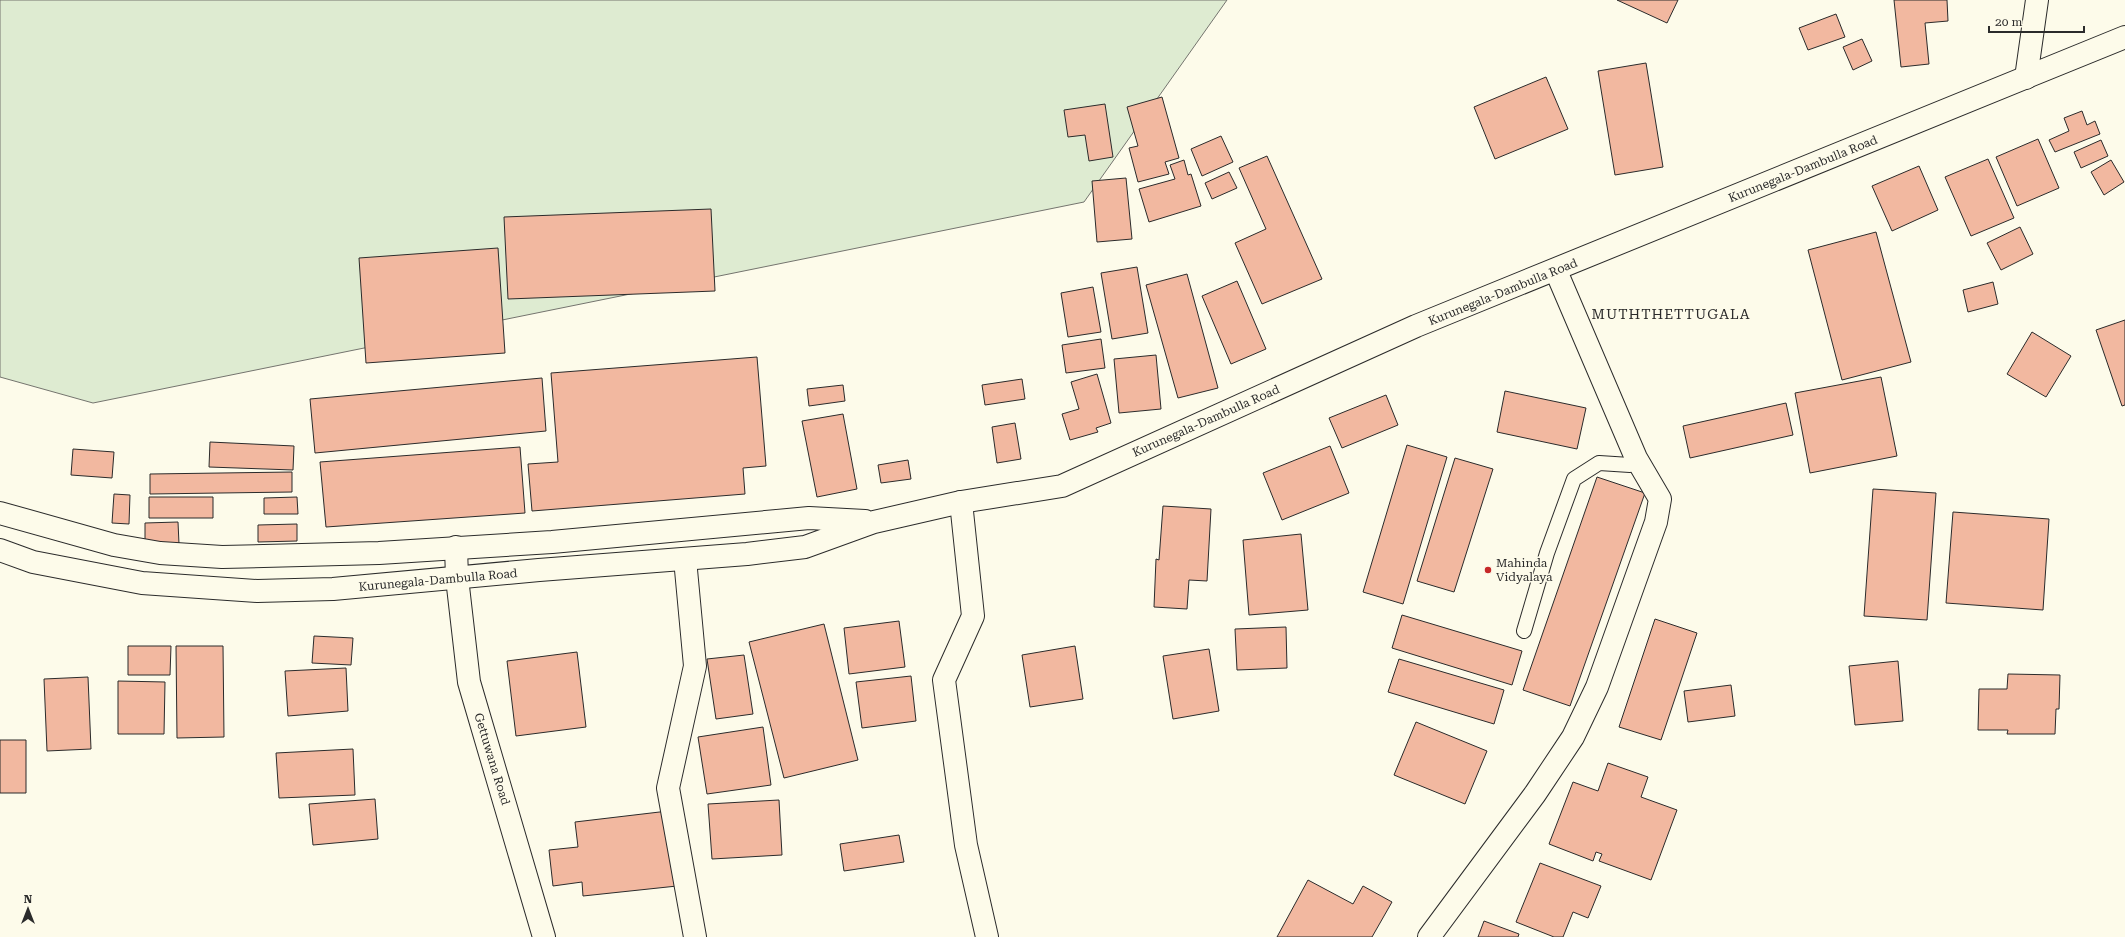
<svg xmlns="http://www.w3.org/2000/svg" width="2125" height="937" font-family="'Roboto Serif',serif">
<rect width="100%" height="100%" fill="#fdfbea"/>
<path fill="#deebd1" stroke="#74746e" d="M0,0H1227L1084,202L93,403L0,377Z"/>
<path fill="#f2b8a0" stroke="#2b2b2b" d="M1617,0H1678L1667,23Z
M1894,0H1947L1948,21L1925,23L1929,64L1901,67Z
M1836,14L1845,37L1808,50L1799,28Z
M1862,39L1872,61L1853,70L1843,47Z
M1646,63L1663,167L1615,175L1598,71Z
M1546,77L1568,129L1495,159L1474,107Z
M1162,97L1179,158L1165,162L1169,174L1138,182L1129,148L1138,146L1127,107Z
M1105,104L1113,157L1089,161L1085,135L1068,137L1064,110Z
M2082,111L2087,125L2095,121L2100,134L2055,152L2049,140L2069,131L2064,118Z
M1221,136L1233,162L1202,176L1191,149Z
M2038,139L2059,188L2017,206L1996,157Z
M2101,140L2108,156L2081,168L2074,152Z
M1267,156L1322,279L1262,304L1235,243L1266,229L1239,168Z
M1988,159L2014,218L1971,236L1945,177Z
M1184,160L1188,175L1191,174L1201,206L1149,222L1139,189L1175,179L1170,165Z
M2111,160L2124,182L2104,195L2091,172Z
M1919,166L1938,210L1892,231L1872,186Z
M1229,172L1237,188L1212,199L1205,183Z
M1126,178L1132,239L1097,242L1092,181Z
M711,209L715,291L508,299L504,217Z
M2020,227L2033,254L2001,270L1987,243Z
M1876,232L1911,362L1842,380L1808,250Z
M498,248L505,353L366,363L359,258Z
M1137,267L1148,333L1112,339L1101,273Z
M1187,274L1218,388L1178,398L1146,285Z
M1237,281L1266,349L1231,364L1202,296Z
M1993,282L1998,304L1968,312L1963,290Z
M1093,287L1101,332L1068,337L1061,293Z
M2125,320V405L2122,406L2096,330Z
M2032,332L2071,356L2046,397L2007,374Z
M1101,339L1105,368L1066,373L1062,345Z
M1156,355L1161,409L1119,413L1114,359Z
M757,357L766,466L743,468L745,494L532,511L528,464L558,462L551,373Z
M1097,374L1111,423L1096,428L1098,432L1070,440L1062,414L1079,409L1071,382Z
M1881,377L1897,456L1810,473L1795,393Z
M542,378L546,431L315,453L310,399Z
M1022,379L1025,399L985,405L982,385Z
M843,385L845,401L809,406L807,389Z
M1505,391L1586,408L1577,449L1497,432Z
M1386,395L1398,425L1342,448L1329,418Z
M1786,403L1793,435L1690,458L1683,426Z
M843,414L857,489L817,497L802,421Z
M1015,423L1021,459L997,463L992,427Z
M210,442L294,446L293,470L209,467Z
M1407,445L1447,457L1403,604L1363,592Z
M1330,446L1349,493L1282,520L1263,473Z
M520,447L525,513L326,527L320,462Z
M73,449L114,452L112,478L71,475Z
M1455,458L1493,469L1454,592L1417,581Z
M908,460L911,479L881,483L878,465Z
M292,472V492L150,494V474Z
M1597,477L1645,493L1570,706L1523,690Z
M1873,489L1936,493L1927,620L1864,616Z
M114,494L130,495L129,524L112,523Z
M149,497H213V518H149Z
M297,497L298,514H264V498Z
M1163,506L1211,509L1207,581L1189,580L1187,609L1154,607L1156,559L1159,560Z
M1953,512L2049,519L2043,610L1946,603Z
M178,522L179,544L145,545V523Z
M297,524V541L258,542V525Z
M1301,534L1308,610L1249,615L1243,540Z
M1402,615L1522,651L1512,685L1392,648Z
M1655,619L1697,633L1661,740L1619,727Z
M899,621L905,667L849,674L844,628Z
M824,624L858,760L784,778L749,642Z
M1286,627L1287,668L1237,670L1235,629Z
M314,636L353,638L351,665L312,663Z
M128,646H171L170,675H128Z
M176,646H223L224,737L177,738Z
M1075,646L1083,699L1030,707L1022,655Z
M1209,649L1219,711L1173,719L1163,656Z
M577,652L586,727L516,736L507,661Z
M744,655L753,714L716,719L707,659Z
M1399,659L1504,690L1494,724L1388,692Z
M1898,661L1903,721L1855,725L1849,666Z
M346,668L348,711L288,716L285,671Z
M2008,674L2060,675L2059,709H2056L2055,734H2007L2008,730H1978L1979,689H2007Z
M911,676L916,721L862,728L856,682Z
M88,677L91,749L47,751L44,679Z
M118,681L165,682L164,734H118Z
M1731,685L1735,716L1688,722L1684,691Z
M1416,722L1487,751L1465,804L1394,775Z
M763,727L771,785L707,794L698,737Z
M0,740H26V793H0Z
M353,749L355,795L279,798L276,753Z
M1608,763L1648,777L1641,797L1677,810L1651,880L1599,861L1602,854L1596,852L1593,861L1549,844L1573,782L1598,791Z
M375,799L378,839L313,845L309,804Z
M779,800L782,855L712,859L708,804Z
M668,811L677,886L583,896L582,882L553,886L549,850L578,847L575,822Z
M899,835L904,862L844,871L840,844Z
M1540,863L1601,886L1588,918L1573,912L1563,937H1554L1516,922Z
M1308,880L1353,904L1363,886L1392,902L1372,937H1277Z
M1484,921L1519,934L1518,937H1478Z"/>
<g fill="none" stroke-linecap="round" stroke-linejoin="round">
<g stroke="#2b2b2b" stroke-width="16">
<path id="lane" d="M1524,631L1547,553L1574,479L1599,463L1630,465L1636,458"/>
</g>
<g stroke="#2b2b2b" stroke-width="24">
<path id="street" d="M961,502L973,616L944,680L966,845L987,937
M685,559L695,666L668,788L695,937
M1429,937L1535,794L1573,737L1597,687L1656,522L1660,499L1636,458L1556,271"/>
</g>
<g stroke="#2b2b2b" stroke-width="24">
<path id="secondary" d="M2026,78L2037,0
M456,547L457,578"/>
</g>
<g stroke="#2b2b2b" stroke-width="24">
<path id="primary" d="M457,578L469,682L544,937"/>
</g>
<g stroke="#2b2b2b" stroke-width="24">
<path id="highway" d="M0,513L114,545L160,553L222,557L379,553L552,542L809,518L865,521
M0,550L33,562L142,583L257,591L333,589L539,570L747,554L805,547L874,522L961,502L1062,486L1416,326L2125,37"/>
</g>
<use href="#lane" stroke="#fdfbea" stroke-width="14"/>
<use href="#street" stroke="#fdfbea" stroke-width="22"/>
<use href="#secondary" stroke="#fdfbea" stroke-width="22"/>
<use href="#primary" stroke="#fdfbea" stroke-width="22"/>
<use href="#highway" stroke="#fdfbea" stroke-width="22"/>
</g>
<circle fill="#c62828" stroke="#fdfbea" stroke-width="1.5" cx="1488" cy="570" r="4"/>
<g text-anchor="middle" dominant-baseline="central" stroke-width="3" stroke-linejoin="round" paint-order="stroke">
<g font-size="12" fill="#2b2b2b" stroke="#fdfbea">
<text transform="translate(1803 169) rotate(-22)">Kurunegala-Dambulla Road</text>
<text transform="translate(1503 292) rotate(-22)">Kurunegala-Dambulla Road</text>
<text transform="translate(1206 421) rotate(-24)">Kurunegala-Dambulla Road</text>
<text transform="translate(438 580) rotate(-5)">Kurunegala-Dambulla Road</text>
<text transform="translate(492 759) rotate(73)">Gettuwana Road</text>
</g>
<g font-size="12" fill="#2b2b2b" stroke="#fdfbea" text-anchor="start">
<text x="1496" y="563">Mahinda<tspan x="1496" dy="14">Vidyalaya</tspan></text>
</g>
<g font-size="14" letter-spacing="1" fill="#2b2b2b" stroke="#fdfbea">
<text x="1671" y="314">MUTHTHETTUGALA</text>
</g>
</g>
<g transform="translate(28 909)" stroke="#fdfbea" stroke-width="3" paint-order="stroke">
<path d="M0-3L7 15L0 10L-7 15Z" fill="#2b2b2b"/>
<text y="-6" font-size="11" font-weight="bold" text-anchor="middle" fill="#2b2b2b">N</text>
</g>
<path d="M1989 26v6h95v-6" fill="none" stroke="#2b2b2b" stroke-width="2"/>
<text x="1995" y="26" font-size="12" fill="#2b2b2b" stroke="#fdfbea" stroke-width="3" paint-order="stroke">20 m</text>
</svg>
